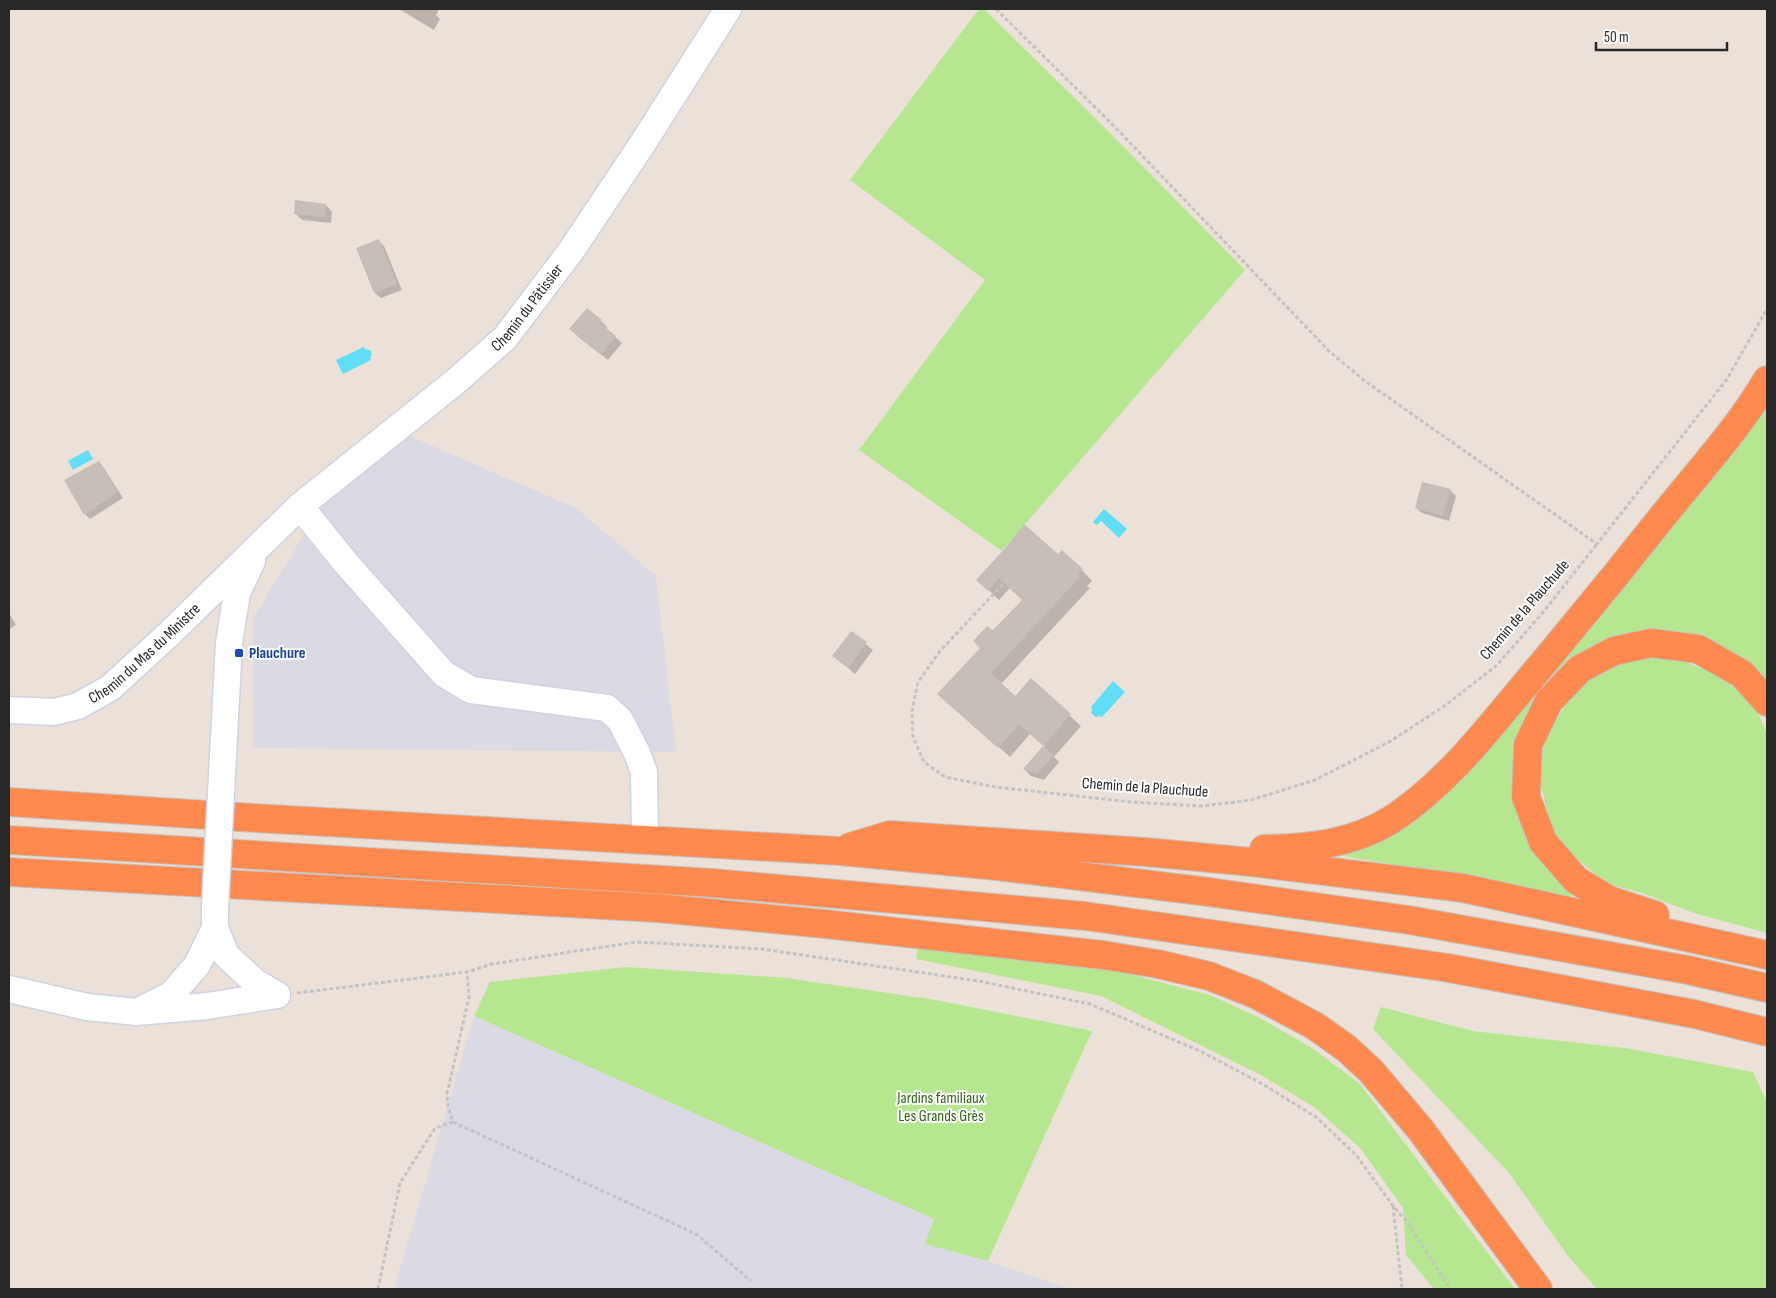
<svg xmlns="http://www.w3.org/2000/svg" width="1776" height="1298" font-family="'Sofia Sans Condensed',sans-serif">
<rect width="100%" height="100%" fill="#ece1d8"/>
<path fill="#dbd9e3" d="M402,433L576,508L656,576L676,752L253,748V619L329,493Z
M474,1016L934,1219L926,1244L988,1261L1071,1289H394Z"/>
<path fill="#b6e790" d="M979,9H984L1101,124L1245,270L1002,551L859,450L985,280L850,180Z
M1767,392V689L1721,648L1593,650L1514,763L1571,887V897L1338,855L1377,842Z
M1662,658L1685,662L1710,672L1734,687L1756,708L1767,734V933L1694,913L1642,893L1608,884L1567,851L1550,825L1541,785L1539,750L1567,702L1585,684L1605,668L1634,659Z
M918,948L1113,970L1210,995L1258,1017L1312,1048L1360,1084L1515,1289H1434L1406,1255L1403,1208L1360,1148L1314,1107L1259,1074L1101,996L916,959Z
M626,967L787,978L936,1000L1092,1031L988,1261L925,1244L934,1219L474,1016L490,982Z
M1381,1007L1473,1031L1625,1048L1753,1072L1767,1103V1289H1597L1568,1256L1509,1173L1373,1029Z"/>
<path fill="#62ddf6" d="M364,347L365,349L370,350L372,354L370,358L371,360L343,374L336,360Z
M88,450L93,459L73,470L68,461Z
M1104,509L1127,529L1119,538L1101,521L1097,525L1093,522Z
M1113,681L1125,692L1102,717L1100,716L1096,717L1091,713L1092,708L1091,707Z"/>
<path fill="#0003" d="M399,9H439L436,15L440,19L434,30Z
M326,205L332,212L331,223L302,220L295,213Z
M379,241L384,246L402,290L381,298L375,293L358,249Z
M601,321L607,327L606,329L622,343L608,360L577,336Z
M99,462L104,468L123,498L90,519L85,514Z
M1450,490L1456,496L1449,521L1422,513L1416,508Z
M1058,556L1082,570L1092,581L1087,586L1090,588L1001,684L1015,698L1031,680L1081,726L1054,757L1059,762L1044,780L1031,776L1024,769L1045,746L1030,734L1010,757L950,704L982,648L993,632L1023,600L1010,588L999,600L978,580Z
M9,613L16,625L9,629Z
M851,632L873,650L855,674L834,656Z"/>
<path fill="#c7beb8" d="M295,200L326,204L325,217L294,214Z
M379,239L397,284L374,293L356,248Z
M587,308L602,320L599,322L616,336L601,355L569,329Z
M99,461L118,492L84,515L64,480Z
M1422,482L1451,489L1443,516L1415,508Z
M1024,524L1058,554L1062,550L1083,569L1078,575L1080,577L991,673L1015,696L1031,678L1071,714L1043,746L1019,724L998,748L937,694L980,648L973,641L987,626L993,630L1022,600L999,578L988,591L976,580L1007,546Z
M851,631L867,642L848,668L832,656Z
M1043,746L1054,755L1037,774L1023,769Z"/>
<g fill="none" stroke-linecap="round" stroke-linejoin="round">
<g stroke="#cdd3e2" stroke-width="29">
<g id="minor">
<path d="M300,506L345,562L444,674L471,690L607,708L620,720L637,753L644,772L645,840"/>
<path id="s1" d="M9,710L54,712L78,706L110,688L169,634L300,506L455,382L505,338L571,251L643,143L728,9"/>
<path d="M223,756L229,643L237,593L252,561"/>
<path d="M215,928L226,955L255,982L277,995"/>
<path d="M9,989L87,1007L137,1012L207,1006L277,995"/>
<path d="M145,1008L171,995L197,965L215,928V906"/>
</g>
</g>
<g stroke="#c3c3c3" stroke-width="30">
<path id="highway" d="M9,802L238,817L840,851L997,866L1201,891L1409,920L1688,970L1767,988
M9,840L713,883L1085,916L1449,968L1694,1014L1767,1032
M850,847L890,835L1146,852L1251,862L1463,888L1767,955
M1264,849C1309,848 1352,844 1391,820C1440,788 1477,743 1514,698C1548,658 1581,617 1615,576C1638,547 1662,517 1686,488C1715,453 1744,419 1767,380
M9,872L657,908L825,924L1103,955L1158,964L1209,976L1255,994L1315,1026L1346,1048L1371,1071L1420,1129L1538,1289
M1655,915L1609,900L1576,880L1543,842L1526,797L1528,745L1549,701L1580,669L1614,651L1651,643L1698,649L1742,674L1767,702"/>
</g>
<path stroke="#c3c3c3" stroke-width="3" stroke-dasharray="4 2.5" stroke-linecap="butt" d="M996,9L1113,125L1330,352L1365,381L1597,544L1727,379L1767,309
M1016,570L940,651L918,682L912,711L913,737L924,762L945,777L996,787L1131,802L1201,806L1251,800L1315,780L1389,742L1446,705L1497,665L1545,610L1597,544
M297,993L467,972L492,964L636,942L762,949L978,981L1090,1004L1200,1051L1259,1082L1316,1117L1356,1155L1393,1206L1408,1223L1450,1289
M453,1122L696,1234L751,1281
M1393,1206L1402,1289
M378,1289L400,1183L435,1128L453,1122L448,1107L447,1094L469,997L467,972"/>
<use href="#minor" stroke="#fff" stroke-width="26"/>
<use href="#highway" stroke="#ff8a4f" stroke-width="28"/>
<g stroke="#cdd3e2" stroke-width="29" stroke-linecap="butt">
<path id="minor-bridge" d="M215,906L223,756"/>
</g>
<use href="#minor-bridge" stroke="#fff" stroke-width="26"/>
</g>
<rect fill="#1a4fb4" stroke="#fff" stroke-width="2" x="234" y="648" width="10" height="10" rx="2.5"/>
<g text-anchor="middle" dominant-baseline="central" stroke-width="4" stroke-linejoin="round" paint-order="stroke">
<g font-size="16" fill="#282828" stroke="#fff">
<text stroke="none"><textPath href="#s1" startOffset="672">Chemin du Pâtissier</textPath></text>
<text transform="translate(1525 610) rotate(-49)">Chemin de la Plauchude</text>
<text stroke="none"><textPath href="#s1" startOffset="155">Chemin du Mas du Ministre</textPath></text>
<text transform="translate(1145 788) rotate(4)">Chemin de la Plauchude</text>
</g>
<g font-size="16" font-weight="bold" fill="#164399" stroke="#fff" text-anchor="start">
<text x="249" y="653">Plauchure</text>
</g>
<g font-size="16" fill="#2e6814" stroke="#fff">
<text x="941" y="1098">Jardins familiaux<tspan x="941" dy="18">Les Grands Grès</tspan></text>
</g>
</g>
<rect width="1776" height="1298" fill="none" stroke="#282828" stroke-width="20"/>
<path d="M1596 42v8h131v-8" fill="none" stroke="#282828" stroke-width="2.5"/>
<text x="1604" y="42" font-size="15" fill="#282828" stroke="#ffffff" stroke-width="4" paint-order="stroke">50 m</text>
</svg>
